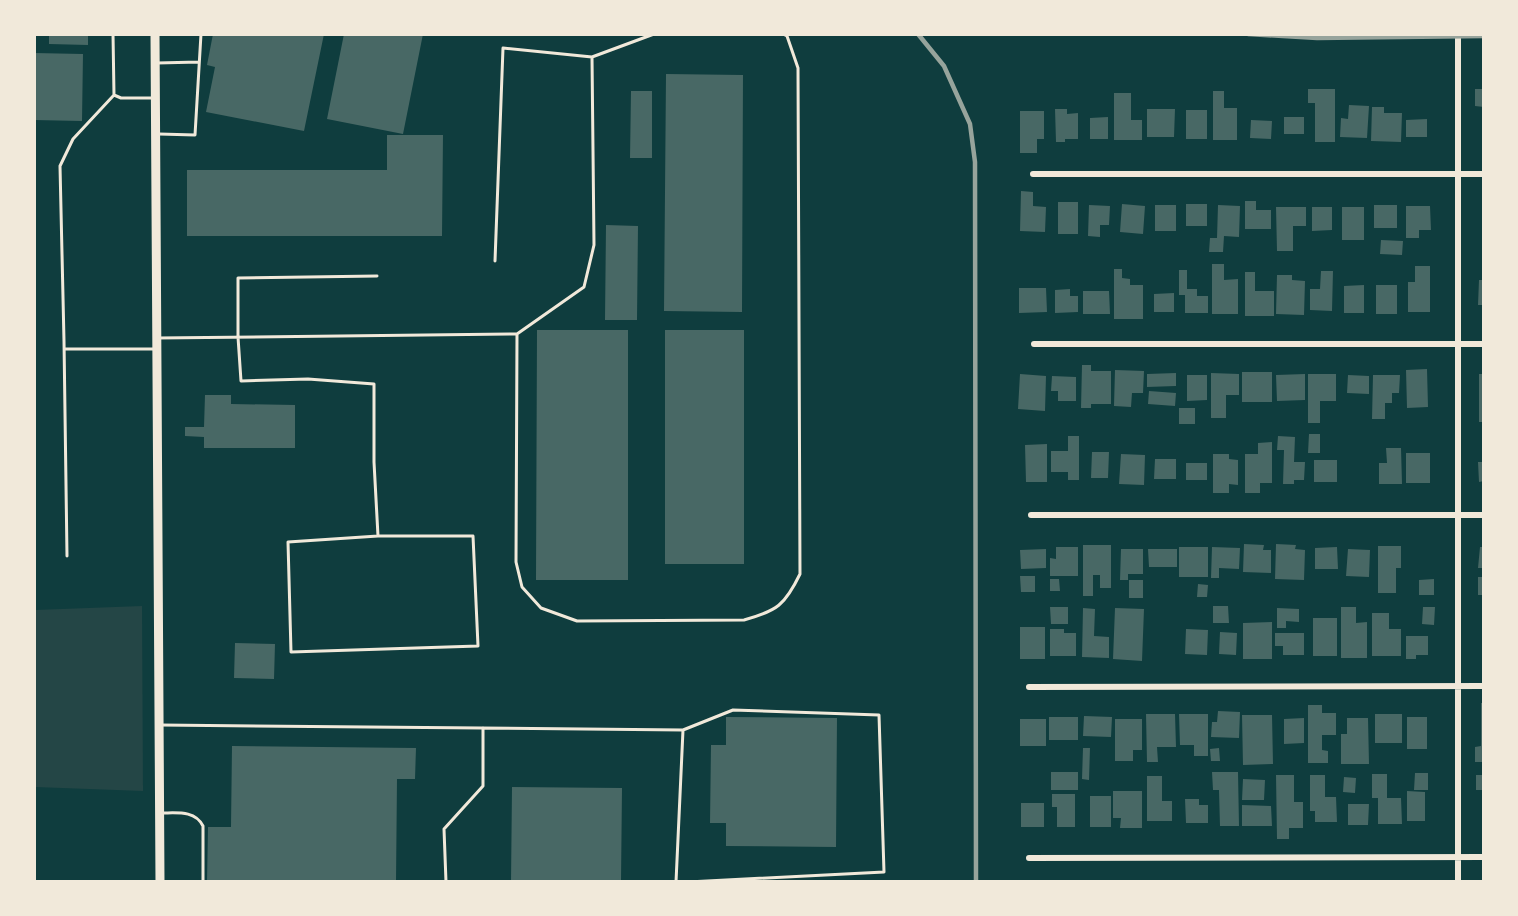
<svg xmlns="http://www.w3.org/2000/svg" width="1518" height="916" font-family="Raleway,sans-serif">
<rect width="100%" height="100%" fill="#0f3d3e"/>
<path fill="#244646" d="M142,606L143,791L35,787V610Z"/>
<path fill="#486865" d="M49,34H88V45L49,44Z
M213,34H324L304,131L206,112L215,67L207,65Z
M344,34H423L403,134L327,119Z
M34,53L83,54L82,121L34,120Z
M666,74L743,75L742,312L664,311Z
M1308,89H1335V142H1315V103H1308Z
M1475,89H1484V107L1475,106Z
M631,91H652V158H630Z
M1213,91H1224V108H1237V140H1213Z
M1114,93H1131V120H1142V140H1114Z
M1349,105L1369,106L1367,138L1340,137L1341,118L1348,119Z
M1372,107H1384V113H1402L1401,142L1371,141Z
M1055,109H1067V114L1078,113V139H1065V142H1056Z
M1147,109H1175L1174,137H1147Z
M1186,110H1207V139H1186Z
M1020,111H1044V139H1037V153H1020Z
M1108,117V139H1090V118Z
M1284,117H1304V134H1284Z
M1427,119V137H1406V120Z
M1251,120L1272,121L1271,139L1250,138Z
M387,135H443L442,236H187V170H387Z
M1021,191L1033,192V206L1046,207L1045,232L1020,231Z
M1245,201H1256V210H1271V229H1245Z
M1058,202H1078V234H1058Z
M1122,204L1145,206L1143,234L1120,232Z
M1186,204H1207V226H1186Z
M1089,205L1110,206L1109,225H1100V237L1088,236Z
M1155,205H1176V231H1155Z
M1218,205L1240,206L1239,237L1224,236L1223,252H1209L1210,238H1217Z
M1374,205H1397V228H1374Z
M1406,206H1430L1431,230H1419V238H1406Z
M1276,207H1306V226H1293V251H1277Z
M1312,207H1332V230L1312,231Z
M1342,207H1364V240H1342Z
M606,225L638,226L637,320H605Z
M1381,240L1403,241L1402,255L1380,254Z
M1212,264H1224V280L1238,279V314H1212Z
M1415,266H1430V312H1408V282H1415Z
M1114,269H1122V278L1130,279V285H1143V319H1114Z
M1179,270H1187V289H1197V296H1208V313H1185V295H1179Z
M1321,271H1333L1332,311L1310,310V289H1320Z
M1245,272H1255V291H1274V316H1245Z
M1277,275H1292V280L1305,281L1304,315L1276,314Z
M1479,280H1484V305H1478Z
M1364,285V313H1344V286Z
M1376,285H1397V314H1376Z
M1019,288H1046L1047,312L1019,313Z
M1070,289V296H1078V312L1055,313V290Z
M1083,291H1109L1110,314H1083Z
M1174,293V312H1154V294Z
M537,330H628V580H536Z
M665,330H744V564H665Z
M1082,365H1091V371H1111V404H1091V408H1081Z
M1427,369L1428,407L1407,408L1406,370Z
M1115,370L1144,371L1143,393H1132L1131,407L1114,406Z
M1242,372H1272V402H1242Z
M1176,373V386L1147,387V374Z
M1211,373L1239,374V395H1226V418H1211Z
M1020,374L1046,376L1045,411L1018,409Z
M1305,374V400L1277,401L1276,375Z
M1308,374H1336V401H1320V423H1308Z
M1479,374H1484V422H1479Z
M1187,375H1207V400L1187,401Z
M1348,375L1369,376V394L1347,393Z
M1373,375H1400L1399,393H1392V403H1385V419H1372Z
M1052,376L1076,377V401H1058V391H1051Z
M1149,391L1176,393L1175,406L1148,404Z
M205,395H231V404L295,405V448H204V437L185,436V427H204Z
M1179,408H1195V424H1179Z
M1309,434H1320V453H1308Z
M1068,436H1079V480H1068V472H1051V451H1068Z
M1278,436L1295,437L1294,462H1305L1304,480H1294V484H1283L1284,450H1277Z
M1272,442V483H1260V493H1245V454H1258V443Z
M1047,444V482H1026L1025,445Z
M1386,448H1401L1402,484H1379V463H1387Z
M1092,452H1109L1108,478H1091Z
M1406,453H1430V483H1406Z
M1121,454L1145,455L1144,485L1119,484Z
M1213,454H1229V459L1238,460V485L1229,484V493H1213Z
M1155,459H1176V479H1154Z
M1314,460H1337V482H1314Z
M1478,462H1484V481L1479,482Z
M1186,463H1207V480H1186Z
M1244,544L1264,545L1263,550H1271V573L1243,572Z
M1276,544L1296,545L1295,549L1305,550L1304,580L1275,579Z
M1083,545H1111V588H1100V575H1093V596H1083Z
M1378,546H1401V568H1396V593H1378Z
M1056,547H1078V576H1050V558L1056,559Z
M1179,547H1208V577H1179Z
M1212,547L1240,548L1239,569L1219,568V578H1211Z
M1337,547L1338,569H1315V548Z
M1480,547H1484V568H1478Z
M1046,549V568L1021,569L1020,550Z
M1121,549H1143V574H1128V580H1120Z
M1148,549H1177V567H1149Z
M1348,549L1370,550L1369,577L1346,576Z
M1020,576H1035V592H1021Z
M1478,577H1484V595H1478Z
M1050,579H1059L1060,591H1050Z
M1434,579V595H1419V580Z
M1129,580H1143V598H1129Z
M1198,584L1208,585L1207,597H1197Z
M1213,606H1228L1229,623H1213Z
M1050,607H1068V624H1051Z
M1341,607H1356V623L1367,622V658H1341Z
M1423,607H1435L1434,625L1422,624Z
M1083,608L1095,609L1094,636L1109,637V658L1082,657Z
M1115,608L1144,609L1142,661L1113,659Z
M1277,608L1299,609V622L1286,621V628H1277Z
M1372,613H1389V629H1401V656H1372Z
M1313,618H1337V656H1313Z
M1272,622V659H1243V623Z
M1020,627H1045V659H1020Z
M1050,629H1064V633H1076V656H1050Z
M1186,629L1208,630L1207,655L1185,654Z
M1220,632L1237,633L1236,655L1219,654Z
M1275,633H1304V655H1283V646H1275Z
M1406,636H1428V655H1416V659H1406Z
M235,643L275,644L274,679L234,678Z
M1481,703H1484V762H1475V747L1481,746Z
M1308,705H1322V713H1336V735H1322V750L1328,751V763H1308Z
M1218,711L1240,712L1239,738L1211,737L1212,722H1217Z
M1146,714H1175L1176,747H1157L1158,762H1147Z
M1179,714H1208V756H1194V745H1180Z
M1375,714H1402V743H1375Z
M1242,715H1272L1273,764L1243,765Z
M1084,716L1112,717L1111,737L1083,736Z
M726,717L837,718L836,847L726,846V823H710L711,745H726Z
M1049,717H1078V740H1049Z
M1407,717H1427V749H1407Z
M1304,718V743L1284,744V719Z
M1347,718H1368L1369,764H1341V734H1347Z
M1020,719H1046V746H1020Z
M1115,719H1142V750H1133V761H1115Z
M232,746L416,748L415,779H397L396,882H207L208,827H231Z
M1083,748H1090L1089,780L1082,779Z
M1219,748L1220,761H1211L1210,749Z
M1051,772H1078V790H1051Z
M1212,772H1238L1239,826H1220L1219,790H1213Z
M1415,773H1428V790H1414Z
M1372,774H1387V798H1401L1402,824H1378V798H1372Z
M1276,775H1294V802H1303V828H1289V839H1277Z
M1310,775H1325V797H1336L1337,822H1315V811H1310Z
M1476,775H1484V790H1476Z
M1147,776H1162V801H1172V821H1147Z
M1344,777L1356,778L1355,793L1343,792Z
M1243,779L1265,780L1264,800H1242Z
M512,787L622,788L621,882H511Z
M1113,791H1142V828H1120L1121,818H1113Z
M1407,791L1425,792V821H1407Z
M1052,794H1075V827H1057V807H1052Z
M1090,796H1111V827H1090Z
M1185,799H1199V805H1208V823H1186Z
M1021,803H1044V827H1021Z
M1348,804H1369L1368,825H1348Z
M1242,805L1271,806L1272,826H1242Z"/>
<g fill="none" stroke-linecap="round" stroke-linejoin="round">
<path stroke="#f1e9da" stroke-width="3" d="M113,34L114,95L121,98H153
M157,63L199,62
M159,134L195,135L201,34
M495,261L503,48L592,57
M377,276L238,278V337L241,381L308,379L374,384V462L378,536H473L478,646L291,652L288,542L378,536
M517,334L516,562L522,587L541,608L577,621L744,620C777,611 785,605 800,574L798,68L787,36L783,34
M157,338L517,334L584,287L594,245L592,57L654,34
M65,349H156
M67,556L64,341L60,166L73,139L114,95
M160,725L683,730L733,710L879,715L884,872L688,882
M161,813C177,813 195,810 203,826V882
M446,882L444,829L483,786V728
M676,882L683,730"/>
<path stroke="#f1e9da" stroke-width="6" d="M1458,34V882
M1033,174H1484
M1034,344H1484
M1031,515H1484
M1029,687L1484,686
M1029,858L1484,857"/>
<path stroke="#f1e9da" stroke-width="9" d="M155,34L160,882"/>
<path stroke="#97a49c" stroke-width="4.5" d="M918,34L944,66L970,124L975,162L976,882
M1248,34L1317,38L1484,36"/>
</g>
<rect width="1518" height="916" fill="none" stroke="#f1e9da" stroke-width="72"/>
</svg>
